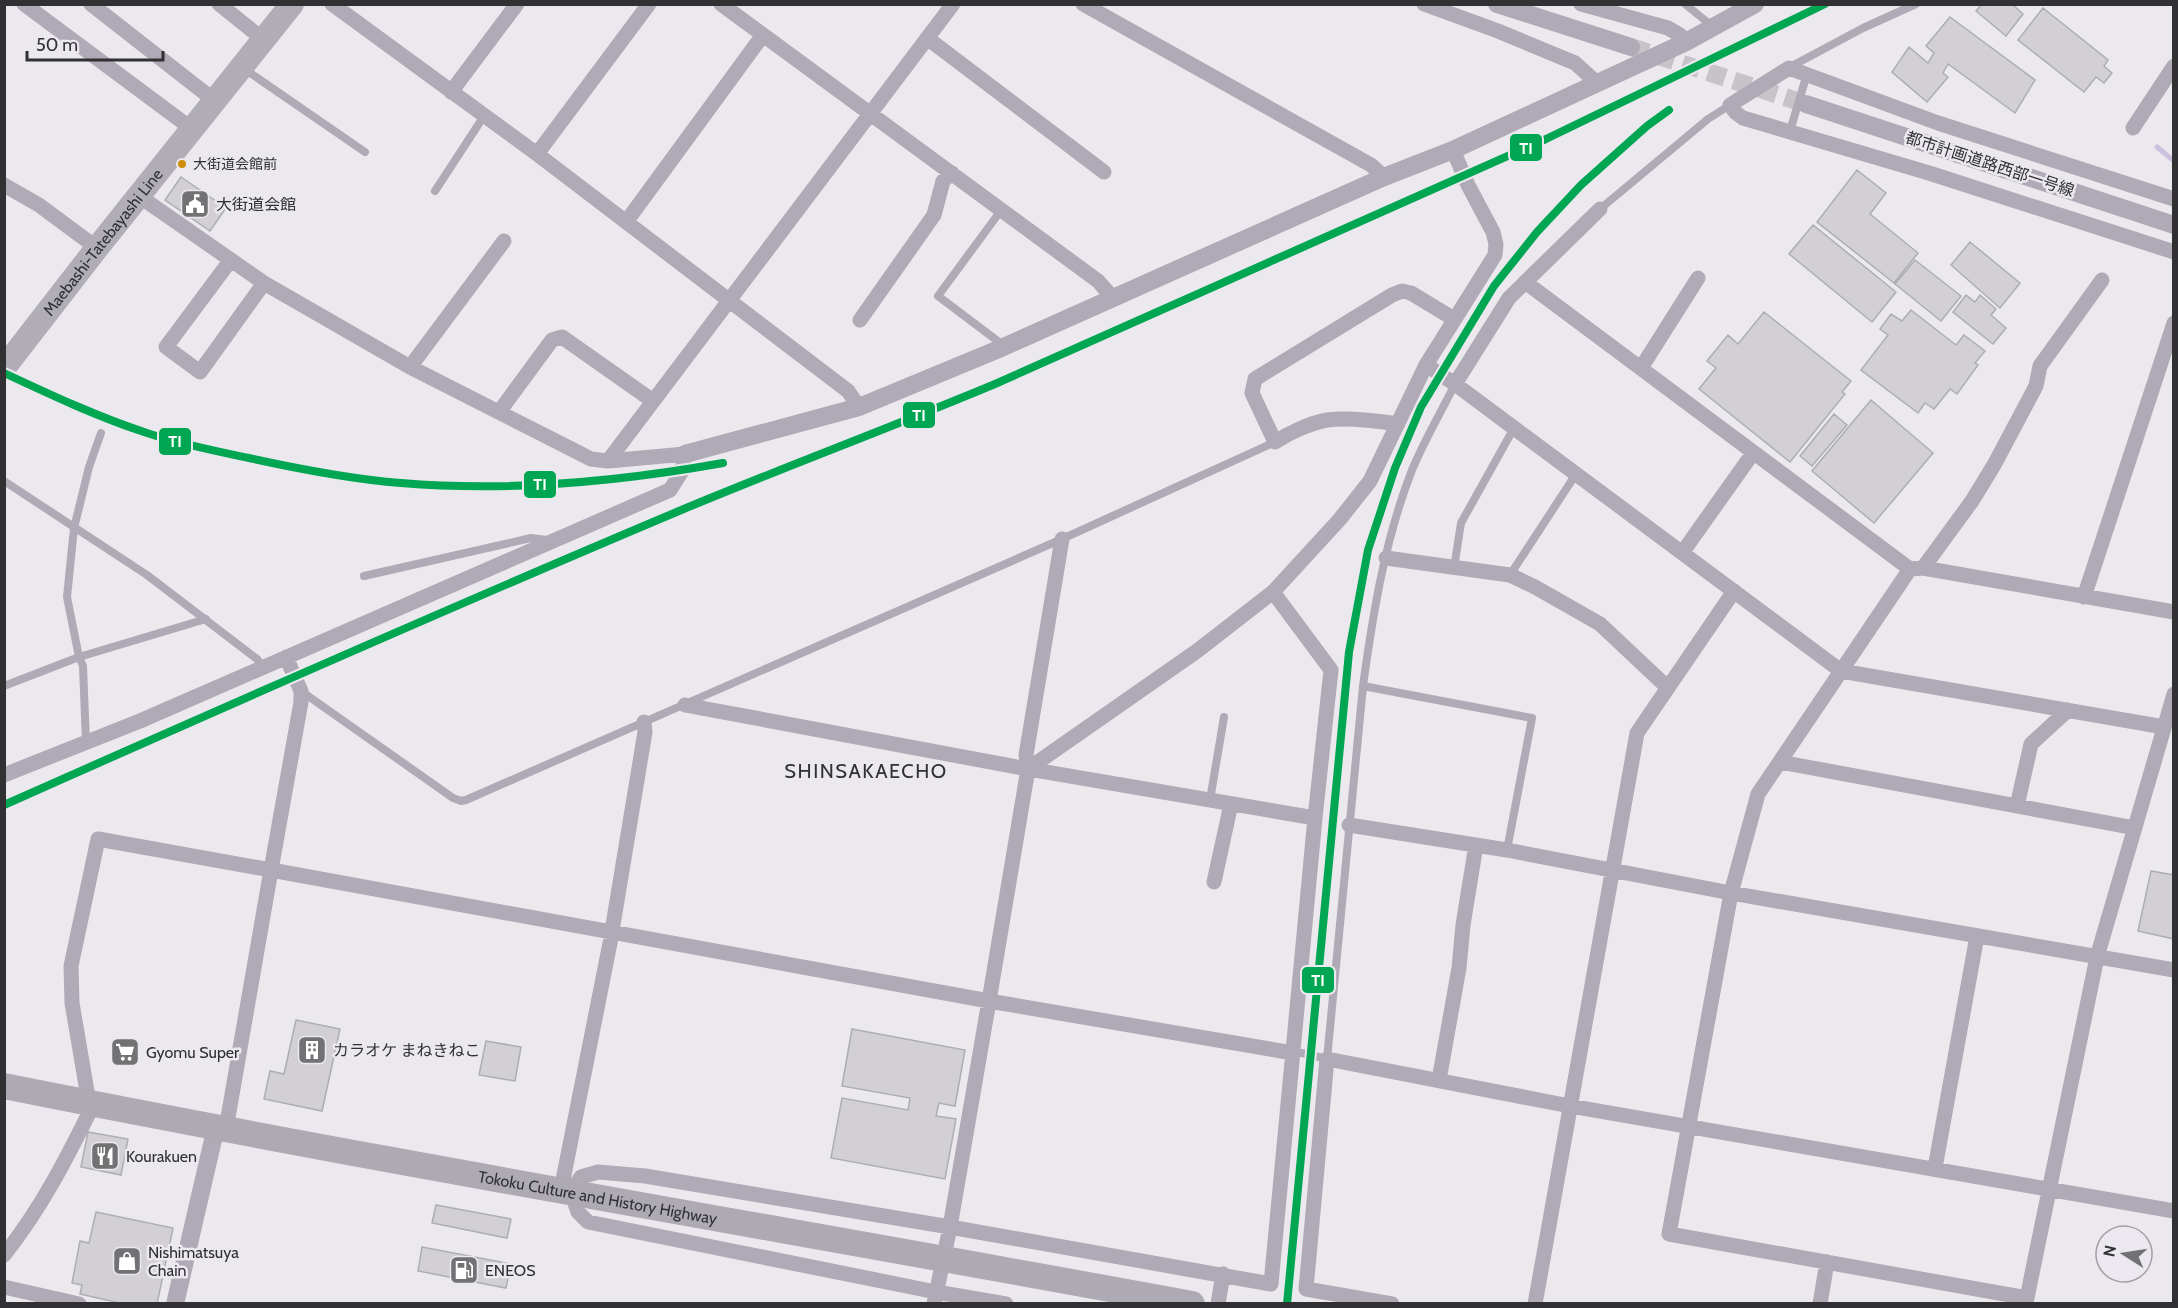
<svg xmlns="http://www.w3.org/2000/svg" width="2178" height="1308" font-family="Cabin,'Noto Sans JP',sans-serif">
<rect width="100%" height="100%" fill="#ebe9ee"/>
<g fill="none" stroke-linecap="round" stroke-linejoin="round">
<path stroke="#ccc0e1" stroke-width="5" d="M2157,147L2174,161"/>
</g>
<path fill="#d2d0d4" stroke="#aeadb0" stroke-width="1.5" d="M1982,4H2012L2023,14L2006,36L1976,11Z
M2043,8L2108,60L2104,66L2112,73L2104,83L2096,77L2084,92L2018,40Z
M1950,17L2035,80L2015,113L1948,64L1943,73L1948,77L1927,102L1892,72L1909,47L1928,63L1934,53L1926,46Z
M1857,170L1886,193L1870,214L1918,253L1894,283L1817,222Z
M181,177L226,208L210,231L165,200Z
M1813,225L1896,292L1872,322L1789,254Z
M1970,242L2020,283L2000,308L1951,265Z
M1915,260L1961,296L1941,321L1895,284Z
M1966,295L1975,302L1980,295L1996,309L1991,315L2006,328L1993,344L1953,312Z
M1911,310L1956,345L1964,335L1985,351L1975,363L1978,365L1957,394L1950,389L1934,409L1925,403L1918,413L1861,370L1888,335L1880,329L1891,314L1902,321Z
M1764,312L1851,381L1842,392L1845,394L1790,462L1699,389L1716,368L1707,361L1728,335L1738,344Z
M1871,400L1933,453L1874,523L1812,471Z
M1834,414L1847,425L1812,466L1800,456Z
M2151,871L2174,875V939L2138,931Z
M296,1020L340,1029L322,1111L264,1099L270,1071L284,1074Z
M852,1029L965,1050L955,1106L939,1103L936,1116L956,1119L945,1179L831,1158L842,1098L908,1110L910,1098L842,1086Z
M486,1041L521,1047L515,1081L479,1075Z
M88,1132L128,1139L121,1175L81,1167Z
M436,1205L511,1219L507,1238L432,1223Z
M96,1212L173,1228L157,1304H124L80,1294L82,1285L72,1283L80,1241L89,1243Z
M422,1247L511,1264L506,1288L418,1271Z"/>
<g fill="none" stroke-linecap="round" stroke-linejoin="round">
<path stroke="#c6c4c9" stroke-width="18" stroke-dasharray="18 9" stroke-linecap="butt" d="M1631,47L1806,104"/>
<path stroke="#afaab5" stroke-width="8" d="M1685,4L1712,26
M1790,67L1863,28L1916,4
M243,68L365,152
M1790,131L1807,74
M435,191L484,116
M1002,209L938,296L1003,345
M1600,209L1708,119L1730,105
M4,481L147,575L257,659L263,667
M1454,568L1461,523L1514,428
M1510,575L1576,474
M364,576L531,538L547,540
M4,686L79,657L206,619
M1363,686L1532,718L1507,850
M301,691L453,798L461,801L466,800L1062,539L1275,442
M86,743L83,666L79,657L67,597L74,528L89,467L101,433
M1210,800L1224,717
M1293,1053H1302L1327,1059L1363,686C1373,613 1385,539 1412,470C1424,441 1441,412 1455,384"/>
<path stroke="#afaab5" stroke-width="15" d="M24,4L192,129
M91,4L215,101
M219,4L264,40
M332,4L537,154L848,391L859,407
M721,4L1098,281L1113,298
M1083,4L1371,165L1384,177
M1424,4L1498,31L1575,63L1597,83
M1581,4L1668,28L1680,35L1686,42
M927,38L1104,172
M451,92L517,4
M2133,128L2174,66
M537,154L649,4
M4,185L39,205L97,248
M139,196L264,283L410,367L591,459L608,461L953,4
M2174,199L1938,123L1789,68L1730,105L1736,113L1743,118L1929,173L2174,252
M626,222L763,35
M230,261L166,347L200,372L264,283
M1525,282L1910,569
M860,320L934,215L943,181L952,173
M1426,365L1455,384L1841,671L2164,727
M410,367L504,241
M1641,368L1698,278
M1455,384L1509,298L1600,209
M499,412L552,340L562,337L653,401
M1398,424C1378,421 1347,417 1327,420C1310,423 1289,433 1275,442L1252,393L1255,379L1392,295L1402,291L1411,293L1454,319
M1682,553L1753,453
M1386,558L1510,575L1535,587L1600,624L1667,687
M1923,568L1972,501L1994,465L2036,386L2040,366L2102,280
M2084,597L2174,323
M2174,612L1923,568L1910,569L1758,794L1731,893L1669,1234L2027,1298L2097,957L2174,694
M685,705L1028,769L1315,818
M1780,762L2135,828
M1028,769L1026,755L1062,539
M4,775L140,721L670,490L682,471L685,454L608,461
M2017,806L2031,744L2068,710
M1349,825L1507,850L1731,893L2174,970
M1214,882L1231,804
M1293,1053L989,1001L1028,769L1197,651L1273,592L1340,519L1370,481L1426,365L1495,255L1496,244L1493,232L1468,185L1453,150
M1439,1080L1459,968L1463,925L1476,845
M89,1103L72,1003L71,966L98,839L271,870L301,702V691L286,657
M226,1129L271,870L989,1001L950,1227L934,1304
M1935,1168L1977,936
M561,1190L610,943L645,732L644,722
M4,1255C41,1209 68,1156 94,1103
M4,1287L79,1304
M1006,1304L936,1292L588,1222L578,1212L571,1192L581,1177L598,1172L645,1176L950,1227L1271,1284L1315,818L1331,670L1273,592
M1218,1304L1223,1274
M1392,1304L1306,1289L1327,1059L1570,1106L2174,1211
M1535,1304L1637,733L1734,591
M1820,1304L1827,1262"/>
<path stroke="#afaab5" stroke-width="18" d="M1497,4L1631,47
M1806,104L2174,225
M685,454L859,407L999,349L1384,177L1453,150L1686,42L1755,4
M175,1304L216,1127"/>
<path stroke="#b0adb7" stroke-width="24" id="s1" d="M4,368L97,248L292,4"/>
<path stroke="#aeaab4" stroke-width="26" id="s2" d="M4,1086C399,1165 796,1231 1192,1304"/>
<g stroke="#ebe8ef" stroke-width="12">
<path id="rail-1" d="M4,373C51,395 98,417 147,433C180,444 215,451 249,458C299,469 350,479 401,483C509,492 617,482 723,463
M4,805C229,705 453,606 679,511C784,467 890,428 995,384L1546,139L1825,4
M1287,1304L1349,652L1368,550L1395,468L1421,407L1494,286L1537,232L1581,185L1647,126L1669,110"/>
</g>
<use href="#rail-1" stroke="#00a651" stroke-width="8"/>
</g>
<defs>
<g id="civic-square" transform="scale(1.5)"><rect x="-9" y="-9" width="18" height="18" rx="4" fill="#727174" stroke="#ebe8ef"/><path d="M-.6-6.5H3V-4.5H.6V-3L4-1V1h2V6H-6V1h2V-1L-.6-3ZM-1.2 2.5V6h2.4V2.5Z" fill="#fff"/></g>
<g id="building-square" transform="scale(1.5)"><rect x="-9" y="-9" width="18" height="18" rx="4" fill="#727174" stroke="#ebe8ef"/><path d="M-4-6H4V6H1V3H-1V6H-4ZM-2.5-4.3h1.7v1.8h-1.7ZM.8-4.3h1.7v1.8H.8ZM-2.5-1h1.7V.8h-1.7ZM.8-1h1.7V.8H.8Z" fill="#fff"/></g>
<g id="supermarket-square" transform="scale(1.5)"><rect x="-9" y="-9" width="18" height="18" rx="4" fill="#727174" stroke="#ebe8ef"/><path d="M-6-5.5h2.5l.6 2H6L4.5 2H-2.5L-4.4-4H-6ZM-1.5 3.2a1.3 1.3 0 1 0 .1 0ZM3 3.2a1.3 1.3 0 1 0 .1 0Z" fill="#fff"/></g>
<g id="restaurant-square" transform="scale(1.5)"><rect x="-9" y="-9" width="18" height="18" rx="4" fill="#727174" stroke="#ebe8ef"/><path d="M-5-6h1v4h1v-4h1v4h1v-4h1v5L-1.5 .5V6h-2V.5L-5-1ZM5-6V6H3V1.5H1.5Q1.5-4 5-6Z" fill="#fff"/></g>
<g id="shop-square" transform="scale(1.5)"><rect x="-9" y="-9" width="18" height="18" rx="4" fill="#727174" stroke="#ebe8ef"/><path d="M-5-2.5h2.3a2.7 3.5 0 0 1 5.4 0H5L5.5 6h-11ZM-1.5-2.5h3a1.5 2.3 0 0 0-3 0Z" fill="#fff"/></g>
<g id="fuel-square" transform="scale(1.5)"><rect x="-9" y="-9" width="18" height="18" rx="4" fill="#727174" stroke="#ebe8ef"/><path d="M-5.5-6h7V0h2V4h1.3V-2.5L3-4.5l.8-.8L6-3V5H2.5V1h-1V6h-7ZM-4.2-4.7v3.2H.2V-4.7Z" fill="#fff"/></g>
</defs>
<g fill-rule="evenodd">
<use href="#civic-square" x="195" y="204"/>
<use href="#building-square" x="312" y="1050"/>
<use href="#supermarket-square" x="125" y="1052"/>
<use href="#restaurant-square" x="105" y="1156"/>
<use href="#shop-square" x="127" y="1261"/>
<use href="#fuel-square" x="464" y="1270"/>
</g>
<circle fill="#cf8e0a" stroke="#ebe8ef" stroke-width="2" cx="182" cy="164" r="5"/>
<g text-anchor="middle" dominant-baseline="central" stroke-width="5" stroke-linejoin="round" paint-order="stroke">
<g font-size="14" fill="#313033" stroke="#ebe8ef" text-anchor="start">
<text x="193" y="164">大街道会館前</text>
</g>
<g font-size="16" fill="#313033" stroke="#ebe8ef">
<text transform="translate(1990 164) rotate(18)">都市計画道路西部一号線</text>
<text stroke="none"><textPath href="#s1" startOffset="160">Maebashi-Tatebayashi Line</textPath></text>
<text stroke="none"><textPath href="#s2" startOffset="604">Tokoku Culture and History Highway</textPath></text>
</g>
<g font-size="16" fill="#313033" stroke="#ebe8ef" text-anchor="start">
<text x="216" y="204">大街道会館</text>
<text x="333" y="1050">カラオケ まねきねこ</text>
<text x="146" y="1052">Gyomu Super</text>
<text x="126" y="1156">Kourakuen</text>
<text x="148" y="1252">Nishimatsuya<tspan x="148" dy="18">Chain</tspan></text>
<text x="485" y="1270">ENEOS</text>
</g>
<g font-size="20" letter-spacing="1.5" fill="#313033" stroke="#ebe8ef">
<text x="866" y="771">SHINSAKAECHO</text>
</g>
</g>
<g stroke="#ebe8ef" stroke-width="2">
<rect x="1509" y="133" width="34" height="29" rx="6" fill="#00a651"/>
<rect x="902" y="401" width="34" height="28" rx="6" fill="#00a651"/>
<rect x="158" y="427" width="34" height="29" rx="6" fill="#00a651"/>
<rect x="523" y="470" width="34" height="29" rx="6" fill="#00a651"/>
<rect x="1301" y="966" width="34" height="28" rx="6" fill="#00a651"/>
</g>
<g font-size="16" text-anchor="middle" font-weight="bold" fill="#fff">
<text x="1526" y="154">TI</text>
<text x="919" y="421">TI</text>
<text x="175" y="447">TI</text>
<text x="540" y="490">TI</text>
<text x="1318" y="986">TI</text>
</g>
<rect width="2178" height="1308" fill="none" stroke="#313033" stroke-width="12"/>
<g transform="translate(2124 1254) rotate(282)"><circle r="28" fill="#ebe8ef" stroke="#a19ea4" stroke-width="1.5"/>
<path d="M0-4.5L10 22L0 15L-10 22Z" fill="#727174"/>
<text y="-9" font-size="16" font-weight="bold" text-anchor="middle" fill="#313033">N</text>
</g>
<path d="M27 51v9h136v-9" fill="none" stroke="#313033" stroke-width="3"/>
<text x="36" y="51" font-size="18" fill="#313033" stroke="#ebe8ef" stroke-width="4.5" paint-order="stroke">50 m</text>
</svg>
